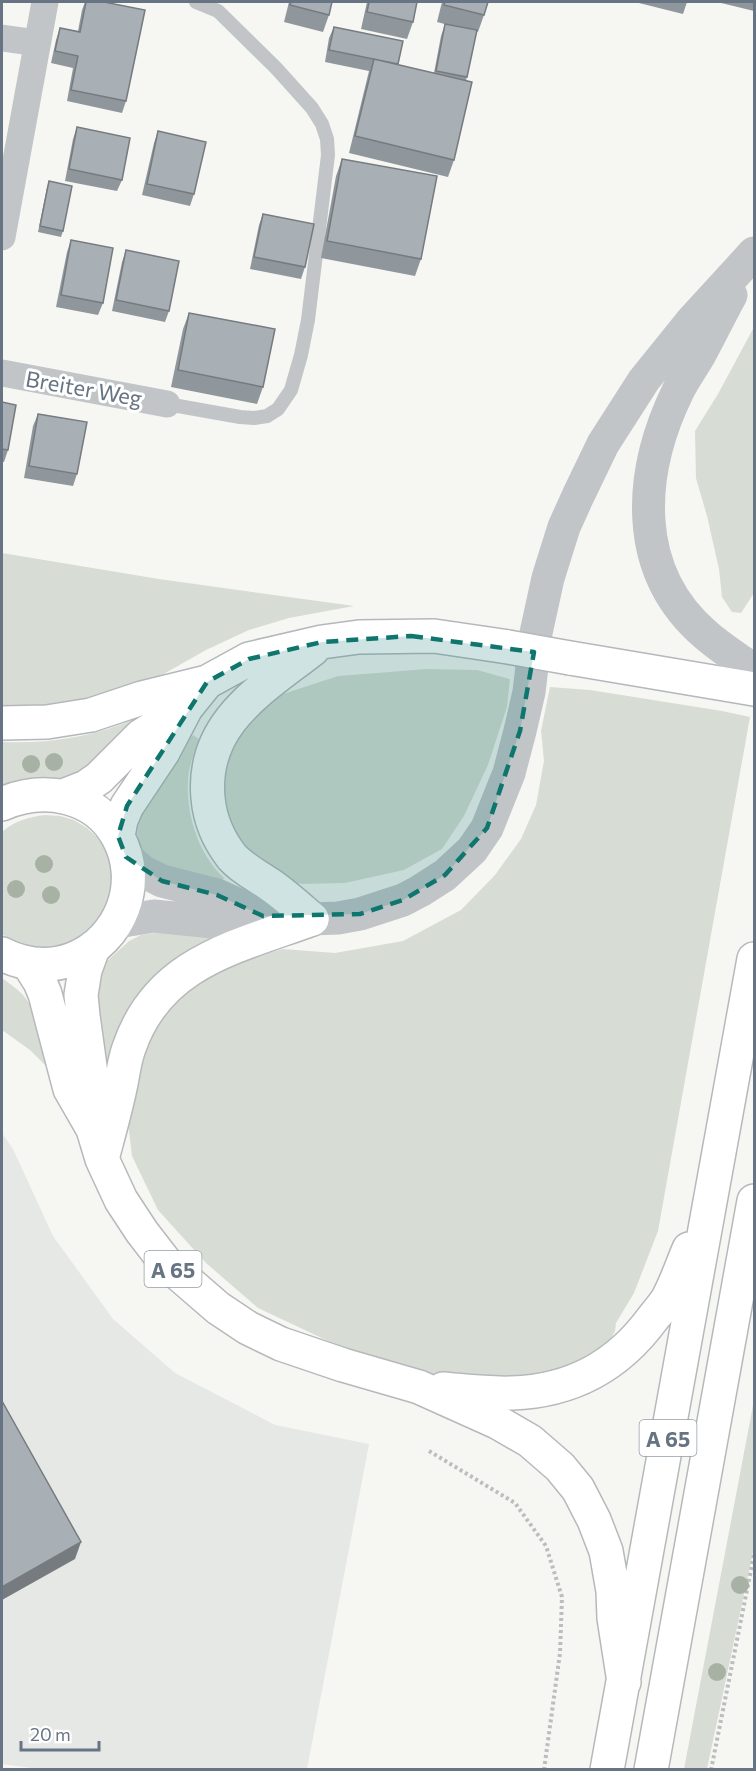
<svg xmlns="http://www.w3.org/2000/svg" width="756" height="1771" font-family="Commissioner,sans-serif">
<rect width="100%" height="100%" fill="#f6f6f3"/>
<path fill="#e6e8e6" d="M2,1133L13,1149L53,1236L113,1319L175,1373L275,1425L369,1444L307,1769L46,1770L2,1764Z"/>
<path fill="#d7ddd4" d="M754,327V593L741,613L732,612L722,597L719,569L707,516L696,478L695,431L718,394Z
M2,553L159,579L354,606L289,618L249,630L206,650L160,676L96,699L43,708L2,706Z
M427,669L477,670L510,679L507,707L488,765L464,816L442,849L404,870L345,883L302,884L281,879L249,859L219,809L227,743L248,713L283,694L338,676Z
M550,687L590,690L722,711L750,717L658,1231L634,1293L616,1323L615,1331L607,1347L574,1370L533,1382L432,1378L382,1363L326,1340L258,1308L206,1263L158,1210L132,1156L127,1115L146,1036L191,983L238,961L283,949L335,953L403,941L461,910L495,875L521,839L536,805L544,761L541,731Z
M137,718L139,720L115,745L66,782L28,780L2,785V742C48,744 94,737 137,718Z
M193,735L199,739C194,752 189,766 188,780C186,814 198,854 224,878L220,886L161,872L142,850L137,834L140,816L175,754Z
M45,815L60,816L74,820L87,828L98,838L106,850L112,864L111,907L83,941L41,951L12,942L2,934V832C14,821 29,817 45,815Z
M167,931L218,939C208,943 198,947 188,951C166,962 139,993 126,1013C116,1029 112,1052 107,1070L92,995L99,973L107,961L129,941L141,935Z
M2,978C10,984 21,991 27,1000C39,1019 44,1043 50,1064L46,1066L30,1050L2,1030Z
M754,1400V1547L707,1769H684Z"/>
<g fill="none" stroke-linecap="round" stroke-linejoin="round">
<g stroke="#b4b8bd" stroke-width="36">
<path id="secondary" d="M570,658L754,689
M2,723L47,722L91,715L142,698L207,682L249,659L322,642L359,637L434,636L508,647
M63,796L86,787L99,778L141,736L184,709
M2,804C43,786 95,794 118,837C143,883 121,940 73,959C49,968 24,965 2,954
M118,836L121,820L127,806L163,752L186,708L207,682
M312,919C298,907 284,894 269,884C256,875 243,869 232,857C218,839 210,821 208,798C201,723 262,689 313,649"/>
</g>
<g stroke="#b6b9bc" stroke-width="36">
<path id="motorway" d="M28,963L40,982L45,994L70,1089L93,1129L102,1159L121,1200L142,1232L166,1263L218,1308L248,1328L281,1344L343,1365L419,1387L497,1422L530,1441L560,1467L578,1489L594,1520L606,1551L613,1591L614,1618L624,1682
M93,1127V1088L83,1016L81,995L85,970L93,948
M102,1159C108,1136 115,1112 120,1088C123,1075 124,1061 129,1048C158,962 236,947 312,919
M443,1389C466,1391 489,1394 512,1393C572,1391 618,1366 653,1318C658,1312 663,1306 667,1300C676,1284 682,1265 689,1249
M607,1770L754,959
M651,1770L754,1201"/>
</g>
<path stroke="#bbbdbf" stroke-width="4" stroke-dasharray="3 3" stroke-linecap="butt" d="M429,1451L515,1503L546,1546L562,1597L560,1653L544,1770
M711,1770L754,1555"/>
<path stroke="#c1c5c8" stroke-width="14" d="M167,404L240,417L254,418L267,416L278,409L291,390L301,355L308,320L328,155L327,139L322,124L312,108L276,68L218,11L196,2"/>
<path stroke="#c1c5c8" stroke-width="27" d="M2,38L37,43
M2,237L45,2
M2,373L167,404"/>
<path stroke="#c1c5c8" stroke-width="33" d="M731,295C720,315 710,336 699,356C692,368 684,379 678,391C638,473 631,571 706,635C721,648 738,659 754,670
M126,857L142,871L162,881L217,895L263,916
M117,922L154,916L213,922L263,916L312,919L338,918L360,914L403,900L420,891L445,875L472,850L487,828L509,773L520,731L529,692L536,633L548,578L564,527L578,496L603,444L644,380L690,323L754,253"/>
<use href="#secondary" stroke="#fff" stroke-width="33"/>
<use href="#motorway" stroke="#fff" stroke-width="33"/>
<g stroke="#b4b8bd" stroke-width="36" stroke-linecap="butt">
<path id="secondary-bridge" d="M508,647L570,658"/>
</g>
<use href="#secondary-bridge" stroke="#fff" stroke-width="33"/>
</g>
<g fill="#a7b2a5">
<circle cx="54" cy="762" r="9"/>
<circle cx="31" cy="764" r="9"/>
<circle cx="44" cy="864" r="9"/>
<circle cx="16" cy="889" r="9"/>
<circle cx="51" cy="895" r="9"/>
<circle cx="740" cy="1585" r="9"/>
<circle cx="717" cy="1672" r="9"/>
</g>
<path fill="#90979c" d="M85,2H104L126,101L122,113L67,101L73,68L51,63L56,40L60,28L78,31L82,10Z
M289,2H332L329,15L323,32L284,22Z
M367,2H417L413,22L407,39L361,29Z
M442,2H488L484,15L478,32L476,31L466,81L454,160L448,177L349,153L369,71L325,62L329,38L334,27L398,65L434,73L441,36L445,24L452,26L437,22Z
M635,2H687L683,14Z
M717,2H754V11Z
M77,127L122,180L117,191L65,181L73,139Z
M158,131L194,194L190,206L142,195L154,143Z
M342,159L421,259L415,276L321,258L336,176Z
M49,181L63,231L61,237L38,232L47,187Z
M263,214L305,267L301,279L250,269L259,225Z
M71,240L103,303L98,315L56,307L67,252Z
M126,250L169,311L165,322L112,311L122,262Z
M189,313L263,387L257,404L171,387L183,329Z
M2,402L8,450L4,462H2Z
M38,414L77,474L73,486L24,478L33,426Z"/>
<path fill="#767b7f" d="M81,1542L75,1559L2,1600V1587Z"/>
<path fill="#a8b0b5" stroke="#767b7f" stroke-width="1.5" d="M86,2H104L145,10L126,101L71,90L78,56L55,51L60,28L80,32Z
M291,2H332L329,15L290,5Z
M369,2H417L413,22L367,12Z
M445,2H488L484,15L444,5Z
M445,24L477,30L467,77L436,71Z
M334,27L403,41L398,64L329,50Z
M374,59L472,82L454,160L355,136Z
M77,127L130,138L122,180L69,169Z
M158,131L206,142L194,194L147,184Z
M342,159L437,176L421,259L327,241Z
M49,181L72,186L63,231L40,226Z
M263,214L314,224L305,267L254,257Z
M71,240L113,248L103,303L61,295Z
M126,250L179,261L169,311L116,300Z
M189,313L275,329L263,387L178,370Z
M2,402L16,405L8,450L2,449Z
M38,414L87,422L77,474L29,466Z
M2,1401L81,1542L2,1587Z"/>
<path fill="#0f766e" fill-opacity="0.2" stroke="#0f766e" stroke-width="4.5" stroke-dasharray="12 8" stroke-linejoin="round" d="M411,636L534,652L520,731L487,828L445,875L403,900L360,914L263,916L217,895L162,881L126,857L118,836L127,806L207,682L249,659L322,642Z"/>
<g text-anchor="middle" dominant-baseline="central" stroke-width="6" stroke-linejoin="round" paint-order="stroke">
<g fill="#fff" stroke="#949ea8" stroke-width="1.5">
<rect x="144.5" y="1251" width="57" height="36" rx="4.5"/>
<rect x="639.5" y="1420" width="57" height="36" rx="4.5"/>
</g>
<g font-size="21" font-weight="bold" fill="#667483">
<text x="173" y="1269">A 65</text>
<text x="668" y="1438">A 65</text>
</g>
<g font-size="22" fill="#667483" stroke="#fff">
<text transform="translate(84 388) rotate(10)">Breiter Weg</text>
</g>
</g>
<rect width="756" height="1771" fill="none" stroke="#667483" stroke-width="6"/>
<path d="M21 1741v9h78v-9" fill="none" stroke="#667483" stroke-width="3"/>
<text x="30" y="1741" font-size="18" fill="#667483" stroke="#ffffff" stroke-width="4.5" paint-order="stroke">20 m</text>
</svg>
